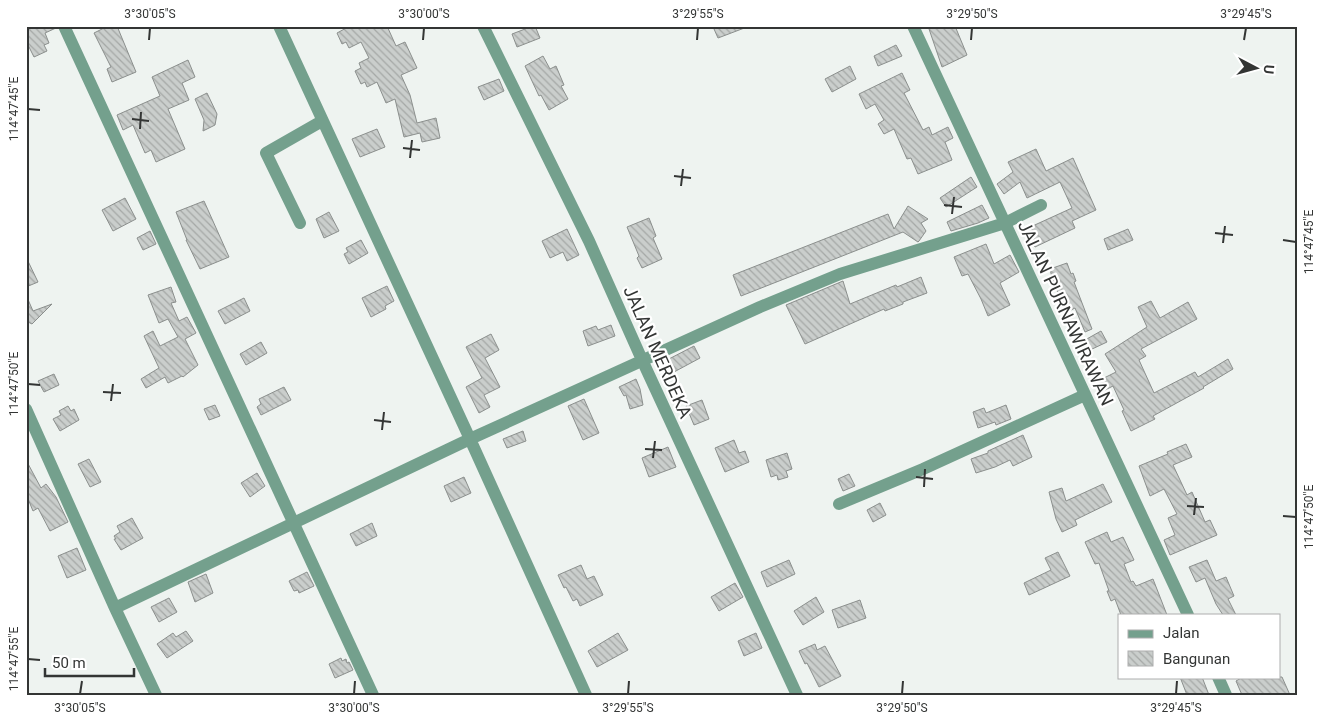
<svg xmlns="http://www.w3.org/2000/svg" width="1323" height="721" font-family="Roboto,sans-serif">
<defs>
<pattern id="building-back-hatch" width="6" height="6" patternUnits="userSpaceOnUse" patternTransform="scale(1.25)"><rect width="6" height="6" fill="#cacecc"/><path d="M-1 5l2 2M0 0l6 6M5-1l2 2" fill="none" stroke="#a5a8a6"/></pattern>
</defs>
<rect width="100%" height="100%" fill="#eef3f0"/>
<path fill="url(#building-back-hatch)" stroke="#8b8f8d" d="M26,26H56V28L45,33L49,43L44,45L47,51L34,57L26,41Z
M108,26H117L136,72L112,82L107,69L111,67L94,33Z
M350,26H387L396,46L405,42L417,68L401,75L410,95L417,123L436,118L440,138L422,142L420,133L404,137L395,99L386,103L377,82L367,87L365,82L361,84L355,71L361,68L359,63L369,58L361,42L349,48L346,42L342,44L337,33Z
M533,26H535L540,38L517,47L512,34Z
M721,26H747V27L718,38L714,29Z
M928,26H955L967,55L942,67Z
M896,45L902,56L878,66L874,56Z
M543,56L550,69L556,66L564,85L561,86L568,99L549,110L541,95L539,96L525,66Z
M188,60L195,77L182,83L189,100L168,109L185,149L156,162L151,150L145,153L133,125L123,130L117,115L160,96L152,77Z
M850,66L856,79L832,92L825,79Z
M902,73L910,90L904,93L923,130L929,127L932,135L948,127L953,138L945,142L952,160L918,174L911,158L907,159L894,129L884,134L878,124L884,120L875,104L866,109L859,94Z
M499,79L504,91L484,100L478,87Z
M207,93L217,114L215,125L203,131L204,120L195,99Z
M377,129L385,147L360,157L352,139Z
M1036,149L1046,171L1073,158L1096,210L1072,221L1075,228L1035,247L1026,229L1072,208L1060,182L1027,198L1020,182L1004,194L997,184L1013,172L1008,162Z
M971,177L977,187L946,207L940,198Z
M125,198L136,219L113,231L102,210Z
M204,201L229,257L200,269L186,240H187L176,212Z
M982,205L989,218L978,223L951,231L947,222Z
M908,206L928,219L921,223L926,231L919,241L918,242L903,232L741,296L733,275L888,214L894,229Z
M329,212L339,231L324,238L316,219Z
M649,218L656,236L653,238L662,259L642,268L637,258L639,256L627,227Z
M567,229L579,255L567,261L563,252L550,258L542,241Z
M1128,229L1133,240L1108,250L1104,239Z
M150,231L156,244L143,250L137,238Z
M361,240L368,253L349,264L344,254L348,252L346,248Z
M986,244L994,264L1010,255L1019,272L1000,283L1010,305L988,316L981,299L968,274L962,276L954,257Z
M26,257L38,282L26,287Z
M1067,263L1071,274L1073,273L1076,281L1074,282L1092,329L1085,332L1075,308L1067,312L1053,282L1050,269Z
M921,277L927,293L903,302V304L885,311L884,309L805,344L786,305L843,281L850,304L896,285L897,287Z
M387,286L394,301L385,306L386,309L371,317L362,298Z
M171,287L176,302L171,303L179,321L187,317L196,333L185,339L198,365L183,377L182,376L168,383L165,377L146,388L141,379L159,368L144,336L153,331L160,346L178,337L168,319L159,323L148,295Z
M26,295L33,311L52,304L32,324L26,321Z
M244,298L250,311L225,324L218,311Z
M1151,301L1160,318L1188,302L1197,319L1141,349L1146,356L1139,360L1154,393L1195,372L1198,377L1228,359L1233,369L1203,387L1204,388L1153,416L1155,419L1131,431L1122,411L1124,410L1113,386L1101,392L1096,382L1116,372L1105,354L1147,327L1138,307Z
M611,325L615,336L588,346L583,331L596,326L598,330Z
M1101,331L1107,342L1090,350L1085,340Z
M491,334L499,350L485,358L500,387L484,395L490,407L479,413L466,387L482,378L466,347Z
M261,342L267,353L246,365L240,354Z
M694,346L700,358L674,372L667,360Z
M54,374L59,385L44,392L38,381Z
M636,379L640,389L643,405L630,409L626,395L624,396L619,387Z
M284,387L291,400L261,415L257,407L261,404L259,399Z
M584,399L599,433L583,440L568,406Z
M702,400L709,419L694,425L686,406Z
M215,405L220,416L209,420L204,409Z
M1006,405L1011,419L996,425L995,422L978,428L973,412L984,408L986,413Z
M68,406L71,411L74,409L79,420L60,431L53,419L61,415L59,411Z
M523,431L526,441L507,448L503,439Z
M1023,435L1032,457L1013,466L1010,460L995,467L976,473L971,459L988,453V451Z
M734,440L739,453L745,451L749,462L725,472L715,448Z
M1186,444L1192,457L1173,465L1187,495L1192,492L1205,522L1210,520L1217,535L1170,555L1164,540L1175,535L1168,518L1177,514L1164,489L1150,496L1139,466L1168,454L1167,452Z
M668,447L676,467L649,477L642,458Z
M787,453L792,469L786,471L788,477L778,480L777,475L771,477L766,460Z
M89,459L101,482L90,487L78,464Z
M26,460L41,488L46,484L56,497L68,522L50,531L38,508L33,511L26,494Z
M257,473L265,486L250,497L241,483Z
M849,474L855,486L843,491L838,479Z
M464,477L471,493L451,502L444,486Z
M1103,484L1112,502L1075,520L1077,525L1062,532L1056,519L1049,492L1062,488L1066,501Z
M880,503L886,515L873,522L867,510Z
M132,518L143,538L121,550L114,539H116L114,536L120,532L117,526Z
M372,523L377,536L356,546L350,534Z
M1107,532L1111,542L1123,537L1134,560L1124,564L1131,582L1133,581L1136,586L1153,579L1167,615H1121L1115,599L1111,601L1107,591H1109L1099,563L1095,564L1085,542Z
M77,548L86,570L67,578L58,556Z
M1058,552L1070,576L1029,595L1024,583L1051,570L1045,558Z
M789,560L795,574L767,587L761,572Z
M1207,560L1216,581L1226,577L1234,596L1228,599L1236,615H1223L1216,604L1205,578L1196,582L1189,567Z
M581,565L587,579L594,576L603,595L580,606L577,599L573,601L566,587L564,588L558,575Z
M307,572L314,586L299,593L298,590L294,591L289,581Z
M206,574L213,593L195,602L188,582Z
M735,583L743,597L719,611L711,597Z
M816,597L824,612L803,625L794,611Z
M169,598L177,612L159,622L151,607Z
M860,600L866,618L838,628L832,610Z
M186,631L193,641L167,658L157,644L173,633L176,637Z
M618,633L628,650L597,667L588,651Z
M756,633L762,648L744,656L738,641Z
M815,644L817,650L825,646L841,676L819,687L807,663L805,664L799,651Z
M341,658L342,661L346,659L347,663L349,662L353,670L335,678L329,664Z
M1180,677H1202L1209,695H1187Z
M1243,677H1282L1290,695H1242L1236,681Z"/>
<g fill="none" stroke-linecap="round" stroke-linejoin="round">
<path stroke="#74a08d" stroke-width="12" d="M64,26L373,695
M279,26L470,439L586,695
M483,26L589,241L643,362L797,695
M913,26L1188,615
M300,223L266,153L322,121
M26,409L115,608L156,695
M839,504L923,469L1085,395
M115,608L470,439L760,307L840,274L1005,223L1041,205
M1218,677L1226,695"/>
</g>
<path fill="none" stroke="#333534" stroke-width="2" d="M149,40L150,28M423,40L424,28M697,40L698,28M971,40L972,28M1244,40L1246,28M28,109L40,110M132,119L149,121M140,129L141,112M403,148L420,150M410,158L412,140M674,176L691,178M681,186L683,169M944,205L962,207M952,214L954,197M1215,233L1233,235M1283,240L1296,242M1223,243L1225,226M28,384L40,385M103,392L121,393M111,401L113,384M374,420L391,422M382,430L384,412M645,449L662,450M653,458L655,441M916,477L933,479M924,487L925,469M1187,506L1204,507M1194,515L1196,498M1283,516L1296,517M28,659L40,660M80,694L82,681M354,694L355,681M628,694L629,681M902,694L903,681M1176,694L1177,681"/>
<g text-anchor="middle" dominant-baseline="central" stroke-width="4.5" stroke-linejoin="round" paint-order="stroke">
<g font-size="18" fill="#333534" stroke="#fff">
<text transform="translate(1066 313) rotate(65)">JALAN PURNAWIRAWAN</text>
<text transform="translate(658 352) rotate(66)">JALAN MERDEKA</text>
</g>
</g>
<rect width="1323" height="721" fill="none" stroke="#ffffff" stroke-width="55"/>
<rect x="1118" y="614" width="162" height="65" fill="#ffffff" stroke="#adaeae"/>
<rect x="1128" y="630" width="25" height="8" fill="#74a08d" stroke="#adaeae"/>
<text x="1163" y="638" font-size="15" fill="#333534">Jalan</text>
<rect x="1128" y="651" width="25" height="15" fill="url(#building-back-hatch)" stroke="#adaeae"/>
<text x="1163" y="664" font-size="15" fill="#333534">Bangunan</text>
<g transform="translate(1256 68) rotate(96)" stroke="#ffffff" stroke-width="4" paint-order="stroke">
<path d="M0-4L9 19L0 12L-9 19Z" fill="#333534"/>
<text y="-8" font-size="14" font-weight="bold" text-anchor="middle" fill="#333534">U</text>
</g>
<path d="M45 668v8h89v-8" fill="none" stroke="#333534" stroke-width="2.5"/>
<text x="52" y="668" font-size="15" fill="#333534" stroke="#ffffff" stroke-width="4" paint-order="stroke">50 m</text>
<rect x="28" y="28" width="1268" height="666" fill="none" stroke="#333534" stroke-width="2"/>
<g font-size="12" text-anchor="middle" fill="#333534">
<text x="150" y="18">3°30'05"S</text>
<text x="424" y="18">3°30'00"S</text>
<text x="698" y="18">3°29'55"S</text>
<text x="972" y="18">3°29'50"S</text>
<text x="1246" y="18">3°29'45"S</text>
<text transform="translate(14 109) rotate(-90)" y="4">114°47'45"E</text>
<text transform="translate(1309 242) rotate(-90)" y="4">114°47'45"E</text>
<text transform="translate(14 384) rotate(-90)" y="4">114°47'50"E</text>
<text transform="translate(1309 517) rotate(-90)" y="4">114°47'50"E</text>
<text transform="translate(14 659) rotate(-90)" y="4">114°47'55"E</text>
<text x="80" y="712">3°30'05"S</text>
<text x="354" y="712">3°30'00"S</text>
<text x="628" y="712">3°29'55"S</text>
<text x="902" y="712">3°29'50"S</text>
<text x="1176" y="712">3°29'45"S</text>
</g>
</svg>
